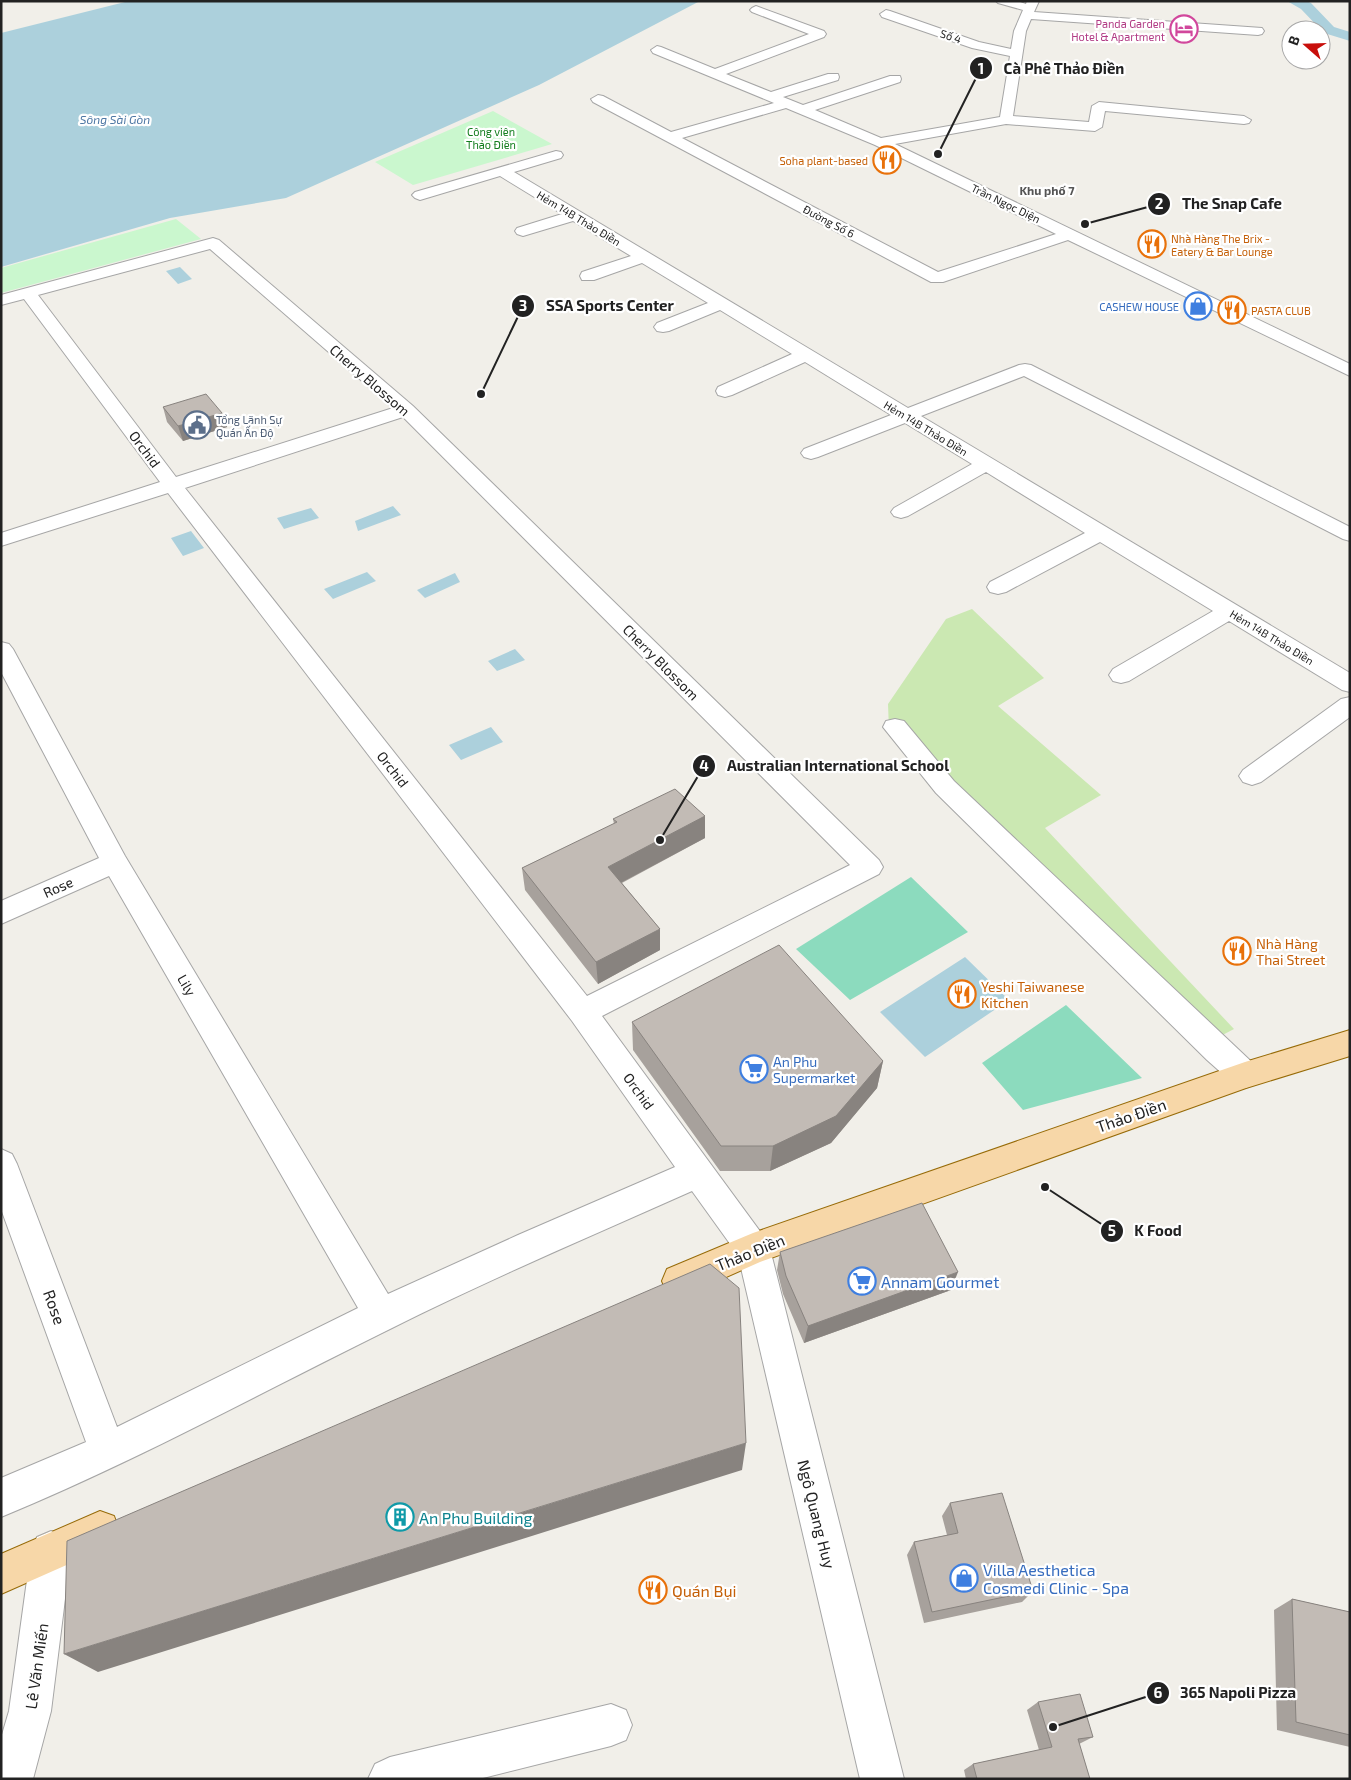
<svg xmlns="http://www.w3.org/2000/svg" width="1351" height="1780" font-family="'Exo 2',sans-serif">
<rect width="100%" height="100%" fill="#f1efe9"/>
<path fill="#cbe8b2" d="M972,609L1044,678L998,706L1101,795L1045,828L1234,1029L1213,1040L889,730L888,704L946,619Z"/>
<path fill="#caf7ce" d="M493,111L552,144L413,185L375,162Z
M176,219L201,239L1,293V268Z"/>
<path fill="#8cdbbe" d="M911,877L968,932L850,1000L796,949Z
M1066,1005L1142,1078L1023,1110L982,1063Z"/>
<path fill="#acd0dc" d="M129,1H700L539,85L286,198L170,218L1,267V33Z
M180,267L192,279L178,284L166,271Z
M393,506L401,515L358,531L355,521Z
M311,508L319,518L284,529L277,518Z
M191,531L204,548L183,556L171,538Z
M367,572L376,581L333,599L324,589Z
M455,573L460,582L425,598L417,590Z
M515,649L525,660L497,671L488,661Z
M491,727L503,742L461,760L449,745Z
M965,957L1009,1000L925,1057L880,1012Z"/>
<g fill="none" stroke-linecap="round" stroke-linejoin="round">
<path fill="#acd0dc" fill-rule="evenodd" d="M1287,1H1306L1311,3L1334,27L1350,32V41L1324,33L1301,9Z"/>
<g stroke="#a6a6a6" stroke-width="2">
<path id="minor" d="M996,1H1017L1026,4L1027,1H1039L1034,12L1262,28L1264,31L1262,34L1258,35L1031,19L1026,31L1013,116L1089,122L1092,106L1099,102L1244,116L1251,120L1249,123L1244,124L1105,111L1102,127L1095,131L1006,124L895,144L1350,364V376L1068,240L943,282H931L593,102L591,99L598,95L603,96L671,132L774,103L653,53L651,50L657,46L661,47L715,69L809,34L752,12L750,10L752,8L756,6L824,31L826,34L824,37L726,74L771,92L828,74H838L839,77L838,80L783,97L803,105L890,76H900L901,79L900,82L815,110L881,138L1000,117L1010,56L972,48L882,17L880,14L886,10L890,11L979,42L1011,49L1014,31L1023,10L998,3ZM786,108L875,145L1056,234L938,272L682,138Z
M556,151L561,152L563,155L561,158L514,172L908,408L1019,365L1025,364L1031,365L1350,527V541L1343,539L1024,376L921,416L1350,673V692L1342,690L1229,621L1129,681L1121,683L1113,681L1109,675L1113,669L1213,611L1100,542L1006,592L998,594L990,592L987,587L990,582L1085,533L986,472L908,516L901,518L894,516L891,512L894,508L972,464L905,423L818,457L811,459L804,457L801,453L804,449L891,415L805,362L732,395L725,397L718,395L716,391L718,387L792,354L720,310L669,331L663,332L657,331L654,327L657,323L708,303L642,263L594,280H582L580,276L582,272L631,256L573,221L523,236L517,234L515,231L517,228L562,214L500,176L420,200L415,198L412,195L415,192Z
M213,238L219,240L413,406L879,860L883,867L879,874L602,1016L765,1238L770,1249L904,1779H860L738,1255L692,1191C591,1236 490,1279 392,1328C262,1392 135,1462 1,1517V1478L86,1442L1,1209V1149L12,1154L17,1164L117,1427L358,1308L109,876L1,924V901L99,858L1,672V642L9,644L13,649L125,856L388,1294L518,1235L675,1167L572,1021L168,493L1,546V533L160,482L24,299L1,305V295ZM210,249L393,408L176,477L38,295ZM403,417L850,865L587,996L185,488Z
M1350,697V717L1261,782L1252,785L1243,782L1239,776L1243,770L1341,699Z
M895,719L904,721L954,781L1256,1066L1260,1075L1256,1084L1245,1088L1234,1084L1207,1060L936,793L883,727L886,721Z
M51,1531L65,1537L71,1551L51,1711L33,1779H1V1738L9,1711L31,1551L37,1537Z
M611,1704L626,1710L632,1725L626,1740L611,1746L479,1779H368L375,1764L390,1757Z"/>
</g>
<g stroke="#976b08" stroke-width="2">
<path id="major" d="M1350,1030V1056L1246,1088L760,1262L679,1298L667,1293L662,1281L667,1269L753,1233L1245,1062Z
M100,1511L114,1516L119,1530L114,1544L1,1594V1554Z"/>
</g>
<use href="#minor" fill="#fff" fill-rule="evenodd"/>
<use href="#major" fill="#f7d7a8" fill-rule="evenodd"/>
</g>
<path fill="#a7a19c" d="M163,407L222,413L227,427L183,441L167,422Z
M705,816V838L622,883L660,929V950L598,984L525,890L522,868L614,824L613,819Z
M632,1022L883,1061L877,1088L831,1143L770,1171H720L633,1050Z
M780,1252L951,1290L804,1343L783,1294L777,1270Z
M950,1503L1033,1591L1022,1602L924,1623L907,1555L914,1542L947,1535L942,1516Z
M1292,1599L1350,1612V1747L1277,1730L1274,1610Z
M1038,1702L1093,1737L1079,1744L1090,1779H966L964,1770L973,1764L1039,1750L1027,1710Z"/>
<path fill="#88837f" d="M222,413L227,427L183,441L178,426Z
M705,816V838L609,889L608,867Z
M660,929V950L598,984L596,962Z
M883,1061L877,1088L831,1143L770,1171L773,1146Z
M958,1272L951,1290L804,1343L808,1326Z
M746,1443L742,1470L98,1672L64,1654Z"/>
<path fill="#c2bbb5" stroke="#88837f" d="M206,394L222,413L178,426L163,407Z
M675,789L705,816L608,867L660,929L596,962L522,868L617,822L613,819Z
M779,945L883,1061L836,1116L773,1146H721L632,1022Z
M922,1203L958,1272L808,1326L786,1276L780,1252Z
M710,1264L739,1288L746,1443L64,1654L67,1541Z
M1002,1493L1033,1591L932,1612L914,1542L958,1533L950,1503Z
M1292,1599L1350,1612V1735L1296,1722Z
M1080,1694L1093,1737L1078,1739L1090,1779H977L973,1764L1052,1747L1038,1702Z"/>
<defs>
<g id="hotel-ring" transform="scale(1.4375)"><circle r="9.5" fill="#fff" stroke="#d1479c" stroke-width="1.5"/><path d="M-6-4.5h1.5V1H6V5H4.5V3h-9V5H-6ZM-4 0a1.8 1.8 0 1 1 3.6 0ZM.5 0V-2.5h3Q6-2.5 6 0Z" fill="#d1479c"/></g>
<g id="restaurant-ring" transform="scale(1.4375)"><circle r="9.5" fill="#fff" stroke="#e8710a" stroke-width="1.5"/><path d="M-5-6h1v4h1v-4h1v4h1v-4h1v5L-1.5 .5V6h-2V.5L-5-1ZM5-6V6H3V1.5H1.5Q1.5-4 5-6Z" fill="#e8710a"/></g>
<g id="shop-ring" transform="scale(1.4375)"><circle r="9.5" fill="#fff" stroke="#3f7fe0" stroke-width="1.5"/><path d="M-5-2.5h2.3a2.7 3.5 0 0 1 5.4 0H5L5.5 6h-11ZM-1.5-2.5h3a1.5 2.3 0 0 0-3 0Z" fill="#3f7fe0"/></g>
<g id="civic-ring" transform="scale(1.4375)"><circle r="9.5" fill="#fff" stroke="#5c6f8a" stroke-width="1.5"/><path d="M-.6-6.5H3V-4.5H.6V-3L4-1V1h2V6H-6V1h2V-1L-.6-3ZM-1.2 2.5V6h2.4V2.5Z" fill="#5c6f8a"/></g>
<g id="supermarket-ring" transform="scale(1.4375)"><circle r="9.5" fill="#fff" stroke="#3f7fe0" stroke-width="1.5"/><path d="M-6-5.5h2.5l.6 2H6L4.5 2H-2.5L-4.4-4H-6ZM-1.5 3.2a1.3 1.3 0 1 0 .1 0ZM3 3.2a1.3 1.3 0 1 0 .1 0Z" fill="#3f7fe0"/></g>
<g id="building-ring" transform="scale(1.4375)"><circle r="9.5" fill="#fff" stroke="#0f9aa8" stroke-width="1.5"/><path d="M-4-6H4V6H1V3H-1V6H-4ZM-2.5-4.3h1.7v1.8h-1.7ZM.8-4.3h1.7v1.8H.8ZM-2.5-1h1.7V.8h-1.7ZM.8-1h1.7V.8H.8Z" fill="#0f9aa8"/></g>
</defs>
<g fill-rule="evenodd">
<use href="#hotel-ring" x="1184" y="29"/>
<use href="#restaurant-ring" x="887" y="160"/>
<use href="#restaurant-ring" x="1152" y="244"/>
<use href="#shop-ring" x="1198" y="306"/>
<use href="#restaurant-ring" x="1232" y="310"/>
<use href="#civic-ring" x="197" y="425"/>
<use href="#restaurant-ring" x="1237" y="951"/>
<use href="#restaurant-ring" x="962" y="994"/>
<use href="#supermarket-ring" x="754" y="1069"/>
<use href="#supermarket-ring" x="862" y="1281"/>
<use href="#building-ring" x="400" y="1517"/>
<use href="#shop-ring" x="964" y="1578"/>
<use href="#restaurant-ring" x="653" y="1590"/>
</g>
<g text-anchor="middle" dominant-baseline="central" stroke-width="4.5" stroke-linejoin="round" paint-order="stroke">
<g font-size="11" fill="#b23c85" stroke="#fff" text-anchor="end">
<text x="1165" y="23">Panda Garden<tspan x="1165" dy="13">Hotel &amp; Apartment</tspan></text>
</g>
<g font-size="11" fill="#222" stroke="#fff">
<text transform="translate(951 36) rotate(19)">Số 4</text>
<text transform="translate(1006 203) rotate(26)">Trần Ngọc Diện</text>
<text transform="translate(579 218) rotate(31)">Hẻm 14B Thảo Điền</text>
<text transform="translate(829 221) rotate(28)">Đường Số 6</text>
<text transform="translate(926 428) rotate(31)">Hẻm 14B Thảo Điền</text>
<text transform="translate(1272 637) rotate(31)">Hẻm 14B Thảo Điền</text>
</g>
<g font-size="11" fill="#127d1d" stroke="#fff">
<text x="491" y="131">Công viên<tspan x="491" dy="13">Thảo Điền</tspan></text>
</g>
<g font-size="11" fill="#c56008" stroke="#fff" text-anchor="start">
<text x="868" y="160" text-anchor="end">Soha plant-based</text>
<text x="1171" y="238">Nhà Hàng The Brix -<tspan x="1171" dy="13">Eatery &amp; Bar Lounge</tspan></text>
<text x="1251" y="310">PASTA CLUB</text>
</g>
<g font-size="11" fill="#366cbe" stroke="#fff" text-anchor="end">
<text x="1179" y="306">CASHEW HOUSE</text>
</g>
<g font-size="11" fill="#4e5e75" stroke="#fff" text-anchor="start">
<text x="216" y="419">Tổng Lãnh Sự<tspan x="216" dy="13">Quán Ấn Độ</tspan></text>
</g>
<g font-size="12" font-style="italic" fill="#4f78a5" stroke="#fff">
<text x="115" y="119">Sông Sài Gòn</text>
</g>
<g font-size="12" font-weight="bold" fill="#555" stroke="#fff">
<text x="1047" y="190">Khu phố 7</text>
</g>
<g font-size="14" fill="#222" stroke="#fff">
<text transform="translate(370 380) rotate(41)">Cherry Blossom</text>
<text transform="translate(145 449) rotate(53)">Orchid</text>
<text transform="translate(661 662) rotate(45)">Cherry Blossom</text>
<text transform="translate(393 769) rotate(52)">Orchid</text>
<text transform="translate(58 887) rotate(-24)">Rose</text>
<text transform="translate(187 985) rotate(60)">Lily</text>
<text transform="translate(639 1091) rotate(54)">Orchid</text>
</g>
<g font-size="14" fill="#c56008" stroke="#fff" text-anchor="start">
<text x="1256" y="943">Nhà Hàng<tspan x="1256" dy="16">Thai Street</tspan></text>
<text x="981" y="986">Yeshi Taiwanese<tspan x="981" dy="16">Kitchen</tspan></text>
</g>
<g font-size="14" fill="#366cbe" stroke="#fff" text-anchor="start">
<text x="773" y="1061">An Phu<tspan x="773" dy="16">Supermarket</tspan></text>
</g>
<g font-size="16" fill="#222" stroke="#fff">
<text transform="translate(1131 1115) rotate(-19)">Thảo Điền</text>
<text transform="translate(750 1252) rotate(-22)">Thảo Điền</text>
<text transform="translate(55 1307) rotate(70)">Rose</text>
<text transform="translate(817 1514) rotate(76)">Ngô Quang Huy</text>
<text transform="translate(36 1666) rotate(-82)">Lê Văn Miến</text>
</g>
<g font-size="16" fill="#366cbe" stroke="#fff" text-anchor="start">
<text x="881" y="1281">Annam Gourmet</text>
<text x="983" y="1569">Villa Aesthetica<tspan x="983" dy="18">Cosmedi Clinic - Spa</tspan></text>
</g>
<g font-size="16" fill="#0d838f" stroke="#fff" text-anchor="start">
<text x="419" y="1517">An Phu Building</text>
</g>
<g font-size="16" fill="#c56008" stroke="#fff" text-anchor="start">
<text x="672" y="1590">Quán Bụi</text>
</g>
</g>
<path fill="none" stroke="#222" stroke-width="2" d="M938 154L981 68M1085 224L1159 204M481 394L523 306M660 840L704 766M1045 1187L1112 1231M1053 1727L1158 1693"/>
<g fill="#222" stroke="#fff" stroke-width="2">
<circle cx="938" cy="154" r="5"/>
<circle cx="1085" cy="224" r="5"/>
<circle cx="481" cy="394" r="5"/>
<circle cx="660" cy="840" r="5"/>
<circle cx="1045" cy="1187" r="5"/>
<circle cx="1053" cy="1727" r="5"/>
<circle cx="981" cy="68" r="12"/>
<circle cx="1159" cy="204" r="12"/>
<circle cx="523" cy="306" r="12"/>
<circle cx="704" cy="766" r="12"/>
<circle cx="1112" cy="1231" r="12"/>
<circle cx="1158" cy="1693" r="12"/>
</g>
<g font-size="15" text-anchor="middle" font-weight="bold" fill="#fff">
<text x="981" y="74">1</text>
<text x="1159" y="209">2</text>
<text x="523" y="311">3</text>
<text x="704" y="771">4</text>
<text x="1112" y="1236">5</text>
<text x="1158" y="1698">6</text>
</g>
<g font-size="15" text-anchor="middle" font-weight="bold" fill="#222" stroke="#fff" stroke-width="4.5" stroke-linejoin="round" paint-order="stroke">
<text x="1064" y="74">Cà Phê Thảo Điền</text>
<text x="1232" y="209">The Snap Cafe</text>
<text x="610" y="311">SSA Sports Center</text>
<text x="838" y="771">Australian International School</text>
<text x="1158" y="1236">K Food</text>
<text x="1238" y="1698">365 Napoli Pizza</text>
</g>
<rect width="1351" height="1780" fill="none" stroke="#222222" stroke-width="5"/>
<g transform="translate(1306 45) rotate(290)"><circle r="24" fill="#ffffff" stroke="#a7a7a7"/>
<path d="M0-4L9 19L0 12L-9 19Z" fill="#c80f0b"/>
<text y="-8" font-size="14" font-weight="bold" text-anchor="middle" fill="#222222">B</text>
</g>
</svg>
